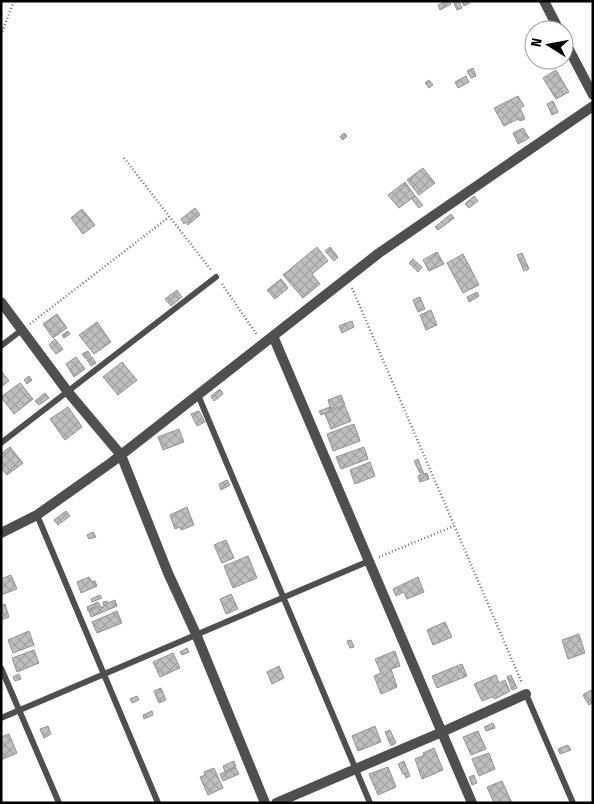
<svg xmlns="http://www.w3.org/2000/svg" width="594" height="804" font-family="'Fira Sans Condensed',sans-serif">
<defs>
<pattern id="building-cross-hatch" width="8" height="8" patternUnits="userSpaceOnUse" patternTransform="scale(1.25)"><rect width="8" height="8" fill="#bfbfbf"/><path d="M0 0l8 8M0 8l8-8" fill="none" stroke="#a2a2a2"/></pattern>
</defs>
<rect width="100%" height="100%" fill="#fff"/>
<path fill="url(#building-cross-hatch)" stroke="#939393" d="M446,1H449L451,4L440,10L438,5Z
M453,1H459L462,8L457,10Z
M461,1H469L470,3L464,6Z
M562,60L563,62L555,66L553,61Z
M473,68L476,76L471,78L467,71Z
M556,70L569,92L556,99L543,78Z
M466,76L469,82L458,88L455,82Z
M429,80L433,85L429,88L425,83Z
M518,96L524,106L520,108L525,119L520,121L518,119L504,126L494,108Z
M553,101L558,112L552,115L547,104Z
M523,128L529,138L518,144L513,133Z
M344,133L347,136L343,140L340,137Z
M423,168L435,183L419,195L407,180Z
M405,182L415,196L399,208L388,195Z
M415,196L423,205L419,208L412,199Z
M474,196L478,201L469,208L465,204Z
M195,208L200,215L188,225L186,222L184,224L181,219Z
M82,209L95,225L83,234L71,218Z
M451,214L454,218L438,230L435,227Z
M317,247L328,261L312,274L320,284L303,298L283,275Z
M330,247L338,257L334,261L325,251Z
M437,252L444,264L429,271L423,260Z
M522,253L529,269L524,271L517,255Z
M463,254L479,285L463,293L447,263Z
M413,259L422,267L418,272L409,263Z
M281,279L288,288L275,299L267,290Z
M177,290L182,297L171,306L165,299Z
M477,292L479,296L469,302L467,297Z
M420,297L425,309L418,312L413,300Z
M431,310L437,325L426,330L420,315Z
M57,314L67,328L53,338L43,324Z
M352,321L354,327L342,333L339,326Z
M97,322L111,342L94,354L79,335Z
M68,331L70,334L64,338L62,335Z
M55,339L63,349L56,354L49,345Z
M88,351L91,356L86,359L82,354Z
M76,357L85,369L74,377L66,364Z
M92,357L96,363L91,366L87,360Z
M122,362L137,380L118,395L103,377Z
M1,371L9,381L1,387Z
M29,376L32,380L27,384L24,380Z
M20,383L33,399L14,414L1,397Z
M220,389L223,394L214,401L211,396Z
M45,393L49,398L39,405L35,401Z
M341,395L345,405L331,410L328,400Z
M345,406L351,421L331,429L325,414Z
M68,407L82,427L65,440L50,419Z
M330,407L331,411L321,415L319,411Z
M199,411L205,422L197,426L191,414Z
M354,424L360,441L333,451L327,434Z
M179,429L184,442L163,450L158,437Z
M10,447L23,463L7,475L1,468V454Z
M364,447L368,459L341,469L336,457Z
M418,459L424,474L427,473L429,479L420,482L418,476L421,475L414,461Z
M370,462L375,476L355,484L350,470Z
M227,480L230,485L221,490L219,484Z
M187,507L194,525L181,530L180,527L175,529L170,515Z
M66,511L70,516L58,525L54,520Z
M93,532L96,537L89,539L87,535Z
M226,540L234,558L222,563L214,545Z
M248,556L257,578L233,588L224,566Z
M11,575L17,589L1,595V579Z
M89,577L92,582L95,581L97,586L81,593L77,582Z
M418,577L424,592L407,599L404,592L396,596L393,589Z
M231,594L238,609L226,614L220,599Z
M100,595L102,598L92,602L91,599Z
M115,600L117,606L91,617L89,611L101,606V608L104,606L103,602L107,601L108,603Z
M98,602L100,605L88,611L87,607Z
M5,604L9,617L1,620V605Z
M117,611L122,623L97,633L92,622Z
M445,622L452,637L433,645L427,630Z
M29,631L34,645L13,653L8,640Z
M579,634L585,653L568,659L562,640Z
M351,640L354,647L350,648L347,641Z
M187,648L189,652L182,655L180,652Z
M34,650L39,663L17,672L12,658Z
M395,651L400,666L391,669L397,687L381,694L374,676L381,673L375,659Z
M173,653L180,668L160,677L153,662Z
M462,664L467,676L437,688L432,676Z
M279,666L284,678L272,684L267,672Z
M19,674L21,679L15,681L13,677Z
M496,675L499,683L505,680L510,691L495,699L492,697L482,701L474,684Z
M511,675L517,688L512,690L507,677Z
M161,688L166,700L159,703L154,691Z
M591,690L593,692V702L589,705L583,695Z
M137,696L139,700L132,703L130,699Z
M152,711L153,715L144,719L143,715Z
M493,723L495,728L486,731L484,727Z
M48,726L51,734L44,738L40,729Z
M375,726L381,742L358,751L352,736Z
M390,730L396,743L391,746L385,732Z
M478,731L486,749L471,755L463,737Z
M9,734L17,753L1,760V737Z
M568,745L571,750L560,754L558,749Z
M434,748L443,770L422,779L415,759L424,755L423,753Z
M489,753L495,769L479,776L472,759Z
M234,761L236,767L225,772L223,766Z
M404,761L410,776L406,778L404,773L403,774L398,764Z
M388,767L396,787L378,795L369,774Z
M214,768L223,788L208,795L200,777L205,775L204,772Z
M236,768L239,774L223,781L220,774Z
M474,775L477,783L472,785L469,777Z
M502,781L512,803H494L487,787Z"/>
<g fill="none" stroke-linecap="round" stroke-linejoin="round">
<path stroke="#717171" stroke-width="2.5" stroke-dasharray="1 2.5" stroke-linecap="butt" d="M1,35L14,1
M124,158L211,270
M222,284L257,335
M352,288L522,683
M30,324L169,217
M379,557L454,526"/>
<path stroke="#4f4f4f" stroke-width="6" d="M1,346L23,329
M198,395L370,803
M1,443L216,277
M37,515L158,803
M1,668L59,803
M526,694L573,803
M1,718L369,561"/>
<path stroke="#4f4f4f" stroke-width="10" d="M544,1L559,30
M564,40L593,95
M1,302L68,392L121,455L168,573L196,634L265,803
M273,336L472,803
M1,533L37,515L112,462L379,253L593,106
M276,803L442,732L526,694"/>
</g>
<rect width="594" height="804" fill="none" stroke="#000000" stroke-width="5"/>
<g transform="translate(549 45) rotate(281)"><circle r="24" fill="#ffffff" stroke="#999999"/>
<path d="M0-4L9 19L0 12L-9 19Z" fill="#000000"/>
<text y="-8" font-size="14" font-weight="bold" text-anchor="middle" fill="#000000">N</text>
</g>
</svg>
